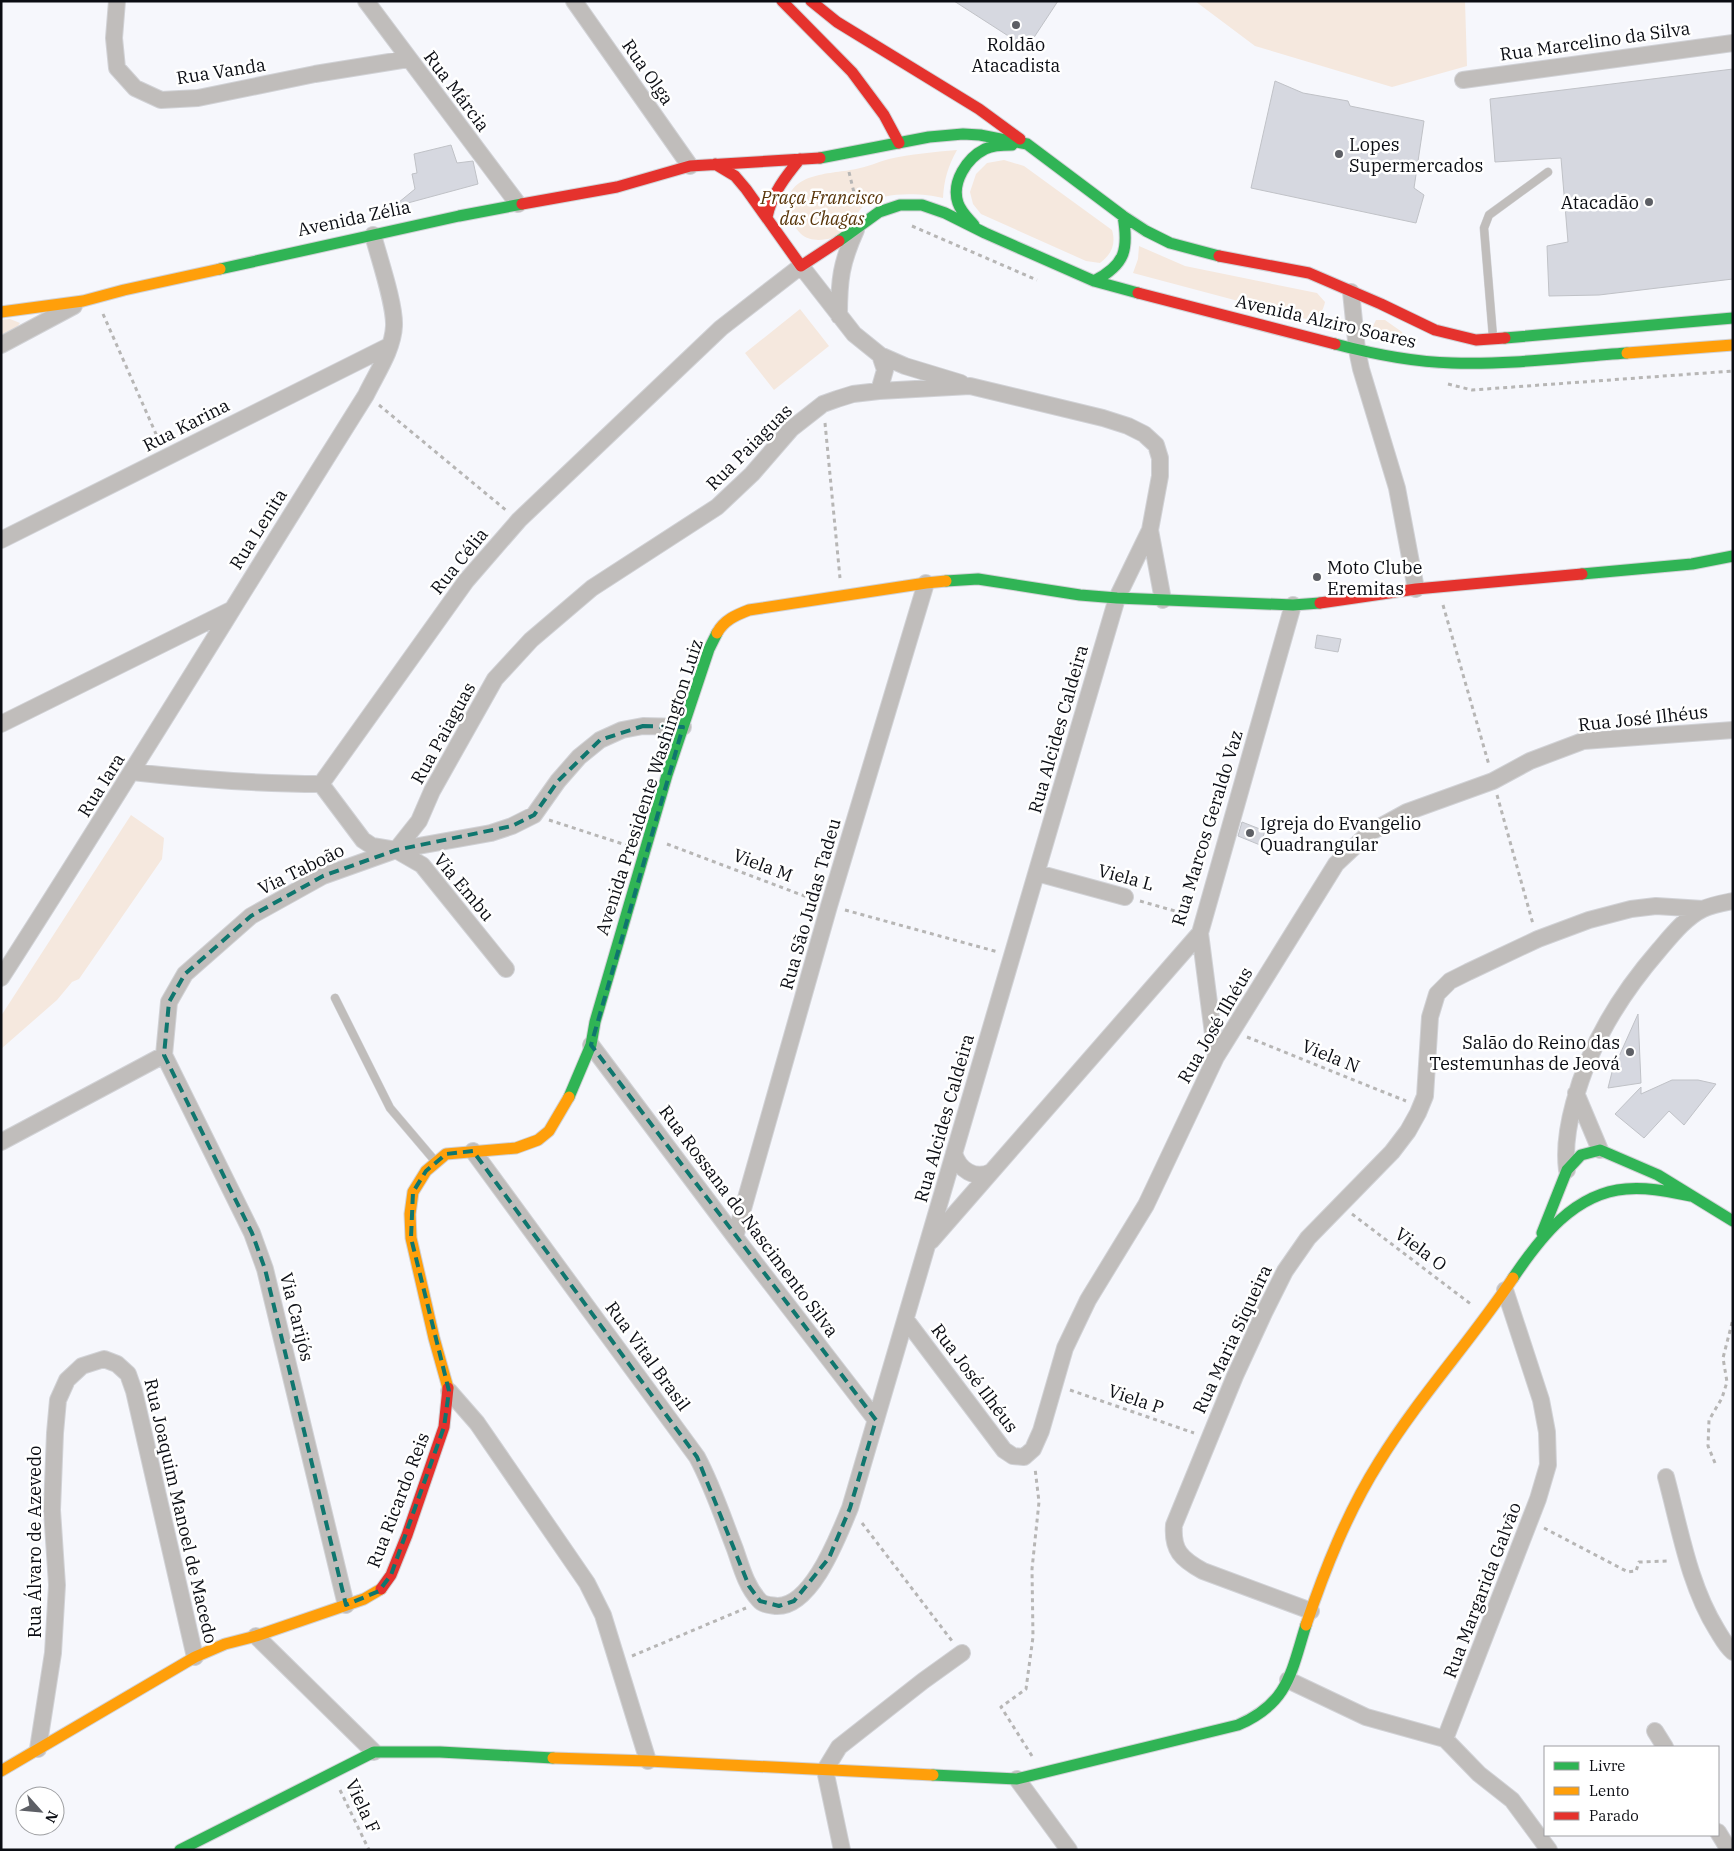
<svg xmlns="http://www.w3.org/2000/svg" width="1734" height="1851" font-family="'IBM Plex Serif',serif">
<rect width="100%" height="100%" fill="#f6f7fc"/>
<path fill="#f5e8de" d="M1195,1H1465L1467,66L1392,87L1255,46Z
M957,150C948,166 944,180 943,198C922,193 883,191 865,205C856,211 853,226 844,232C833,240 812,244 801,234C793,226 787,214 788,204C789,172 833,174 856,169C867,167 878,162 889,159C911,154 934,152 957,150Z
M1004,160L1024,166L1112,230C1116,244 1112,254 1100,263L1086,261L981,214L973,204L970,192L976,174L987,163Z
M1139,246L1185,266L1317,293L1325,302C1323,312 1319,317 1310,320L1133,273L1138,259Z
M800,309L829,346L774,390L745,353Z
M10,319L20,323L12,334L1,339V320Z
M1376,320H1385L1402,332L1405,340L1399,345L1374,337L1372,328Z
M131,815L164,838L162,859L79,979L72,982L57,1000L1,1049V1016Z"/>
<path fill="#d6d8e0" stroke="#c0c2c7" d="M954,1H1058L1027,48Z
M1733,69V279L1599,295L1549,296L1547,246L1568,242L1561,158L1495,162L1490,99Z
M1275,81L1303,93L1348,101L1350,106L1424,121L1414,188L1424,195L1416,223L1251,188Z
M451,145L457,163L473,161L478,184L393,207L415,189L412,174L417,173L414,154Z
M1317,635L1341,639L1338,652L1315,648Z
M1242,822L1265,831L1260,845L1238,836Z
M1638,1014L1641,1083L1608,1088L1612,1072Z
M1672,1080H1698L1716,1084L1684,1125L1669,1111L1644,1138L1615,1114L1641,1087V1094Z"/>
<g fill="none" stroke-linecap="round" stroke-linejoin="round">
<g stroke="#d1d2d6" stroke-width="9">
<path id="lane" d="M1493,337L1484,228L1489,215L1548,172
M335,998L390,1108L435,1161"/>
</g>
<g stroke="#d1d2d6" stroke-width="18">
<path id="street" d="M117,1L114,38L117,68L135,88L161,100L198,98L315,74L408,59
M366,1L518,204
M574,1L690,166
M1463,80L1733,43
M1351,292L1357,350L1361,369L1397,488L1416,589
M839,316C839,280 841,263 856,230
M1,345L74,306
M880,355L905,366L961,383
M1150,530L1163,600
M1,540L389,346
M1,724L231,610
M132,772C195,779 258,784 321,784L466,581L519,520L721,328L801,266L854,334L880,355L885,370L879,391
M321,784L363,840L372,846L396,850L422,865L506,969
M396,850L419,821L432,791L495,679L531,640L592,588L717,507L752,474L791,429L823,404L837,399L853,394L879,391L970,386L1103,418L1128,426L1144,434L1156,445L1160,458V476L1150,530L1117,598L850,1508C839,1534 812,1608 776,1606C770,1605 763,1605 759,1600C746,1586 741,1566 735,1549C723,1518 713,1487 697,1457L473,1151
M1037,873L1125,897
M1200,933L1216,1057
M1,978C125,785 244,589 366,395C376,374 393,350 394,326C395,304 379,258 373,235
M591,1045L735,1237L876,1420
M164,1055L252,1233L265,1269L346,1605
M1576,1093L1600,1150
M1,1142L164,1055L169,1002L185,974L251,916L323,876L396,850L491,833L512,826L534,815L558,781L579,757L600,740L622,730L643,726L683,727
M954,1153C959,1170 975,1180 991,1172
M1567,1170C1564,1147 1568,1125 1574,1103C1589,1045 1620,995 1659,950C1671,936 1686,917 1703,909C1712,905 1723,903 1733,901
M735,1237L829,906L926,583
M931,1241L1200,933L1293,605
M906,1320L1004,1450L1013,1456L1024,1457L1033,1449L1041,1431L1065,1348L1088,1300L1146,1205L1216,1057L1336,864L1369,833L1407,812L1493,781L1530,761L1583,741L1733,730
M449,1391L477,1423L587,1583L603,1615L648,1761
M1666,1477C1680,1529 1689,1585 1717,1630C1722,1638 1726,1646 1733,1652
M1311,1611L1203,1571C1181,1559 1172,1550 1174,1525L1235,1376L1264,1313L1285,1271L1308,1238L1392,1152L1408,1131L1418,1113L1425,1096L1430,1017L1437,994L1450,981L1468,972L1538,939L1589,920L1631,909L1656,906L1703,909
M256,1636L374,1752
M1288,1680L1366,1717L1445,1739L1538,1499L1548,1465L1547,1432L1541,1400L1505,1290
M1655,1731L1665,1747
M1445,1739L1479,1774L1512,1800L1549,1850
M38,1749L53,1653L57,1585L52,1510L55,1433L58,1400L67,1380L82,1366L104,1359L117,1364L128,1374L134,1391L195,1657
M1017,1779L1069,1850
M1718,1832L1729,1850
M842,1850L825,1770L839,1747L923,1681L962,1653"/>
</g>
<g stroke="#d1d2d6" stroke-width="13">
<path id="fast" d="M820,158L929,137L963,134L980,135L1027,144L1123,216L1146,231L1170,243L1219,256
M974,225C968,218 961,212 958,203C951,182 967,158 985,149C993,145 1003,145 1012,145
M839,241L879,212L900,205H922L945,213L985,233L1094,281L1138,293
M220,269L459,216L522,204
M1094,281C1125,265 1129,250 1123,216
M1505,338L1733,318
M1335,344C1373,354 1412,362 1452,363C1510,365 1569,357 1627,353
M1582,574L1692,564L1733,556
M946,581L978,579L1080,595L1117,598L1293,605L1320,603
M569,1097L591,1045L595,1022L667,775L709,649L717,633
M1542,1233L1567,1170L1581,1155L1600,1150L1658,1175L1733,1221
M1513,1278C1540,1238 1574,1193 1626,1189C1648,1187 1670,1192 1691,1196
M933,1775L1017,1779L1238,1725C1289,1703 1291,1672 1306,1625
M180,1850L374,1752H440L553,1758"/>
</g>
<g stroke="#d1d2d6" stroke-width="13">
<path id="slow" d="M1,312L83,301L124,290L220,269
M1627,353L1733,345
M717,633C724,620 736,615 749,610L926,583L946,581
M448,1388L434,1338L411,1238L410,1214L413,1192L426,1171L446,1154L516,1148L538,1140L549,1131L569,1097
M1306,1625C1325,1569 1347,1513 1379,1462C1419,1397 1471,1341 1513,1278
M553,1758L648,1761L933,1775
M1,1771L195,1657L225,1644L256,1636L364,1599L381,1589"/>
</g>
<g stroke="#d1d2d6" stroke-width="13">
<path id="jam" d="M782,1L852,72L884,115L899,143
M811,1L837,22L979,109L1020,139
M715,164L735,176L746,189L801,266L839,241
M522,204L617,187L690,166L820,158
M767,217C772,194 785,177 800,159
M1219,256L1309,273L1381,304L1435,330L1476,340L1505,338
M1138,293L1335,344
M1320,603L1416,589L1582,574
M381,1589L391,1575L407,1535L444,1427L448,1388"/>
</g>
<path stroke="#b7b6b5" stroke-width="3" stroke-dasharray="4 4" stroke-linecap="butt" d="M849,172L857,205
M912,226L1037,280
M103,314L160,443
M1448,384L1472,390L1733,371
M379,405L507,511
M825,423L840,578
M1443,605L1489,765
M1497,795L1533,924
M549,820L626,845
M667,844L815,900
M1140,901L1189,915
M845,910L998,952
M1247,1037L1406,1101
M1352,1214L1472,1305
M1070,1390L1194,1433
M1715,1463L1708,1446L1709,1420L1722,1398L1727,1382L1723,1358L1733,1319
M862,1523L952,1641
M1544,1528L1628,1572L1636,1571L1639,1562L1670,1561
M632,1656L746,1608
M1032,1756L1001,1707L1026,1689L1033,1637L1032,1569L1039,1502L1035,1468
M340,1790L369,1850"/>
<use href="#lane" stroke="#c0bdbb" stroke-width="8"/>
<use href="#street" stroke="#c0bdbb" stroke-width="16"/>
<use href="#fast" stroke="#30b455" stroke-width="11"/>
<use href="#slow" stroke="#ff9f0a" stroke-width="11"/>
<use href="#jam" stroke="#e5322d" stroke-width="11"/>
</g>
<path fill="none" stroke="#0f766e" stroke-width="4" stroke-dasharray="10 6" stroke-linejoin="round" d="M643,726L683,727L591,1045L876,1420L850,1508L829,1558L794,1601L779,1606L760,1601L749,1586L697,1457L473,1151L446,1154L426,1171L413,1192L411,1238L449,1391L444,1427L391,1575L379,1591L346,1605L265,1269L252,1233L164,1055L169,1002L185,974L251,916L323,876L396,850L512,826L534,815L558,781L600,740Z"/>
<g fill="#5d5f65" stroke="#fff" stroke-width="2">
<circle cx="1016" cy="25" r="5"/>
<circle cx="1339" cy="154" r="5"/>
<circle cx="1649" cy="202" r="5"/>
<circle cx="1317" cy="577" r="5"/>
<circle cx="1250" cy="833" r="5"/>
<circle cx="1630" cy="1052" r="5"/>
</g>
<g text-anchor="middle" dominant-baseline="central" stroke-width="5" stroke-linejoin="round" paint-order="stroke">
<g font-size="18" fill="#0b0d13" stroke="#fff">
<text transform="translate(1595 41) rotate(-8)">Rua Marcelino da Silva</text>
<text transform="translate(221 71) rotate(-9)">Rua Vanda</text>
<text transform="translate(648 72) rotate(55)">Rua Olga</text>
<text transform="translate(457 91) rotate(53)">Rua Márcia</text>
<text transform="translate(354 218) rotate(-12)">Avenida Zélia</text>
<text transform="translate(1326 321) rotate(13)">Avenida Alziro Soares</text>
<text transform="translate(186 425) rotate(-27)">Rua Karina</text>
<text transform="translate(749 447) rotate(-45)">Rua Paiaguas</text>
<text transform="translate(258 529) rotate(-58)">Rua Lenita</text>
<text transform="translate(459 561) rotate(-51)">Rua Célia</text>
<text transform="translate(1643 718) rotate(-6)">Rua José Ilhéus</text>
<text transform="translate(1058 729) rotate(-74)">Rua Alcides Caldeira</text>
<text transform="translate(443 733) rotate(-61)">Rua Paiaguas</text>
<text transform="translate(101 785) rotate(-58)">Rua Iara</text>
<text transform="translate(649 787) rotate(-72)">Avenida Presidente Washington Luiz</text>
<text transform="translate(1207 828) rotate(-73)">Rua Marcos Geraldo Vaz</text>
<text transform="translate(763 865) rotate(21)">Viela M</text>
<text transform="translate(301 869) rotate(-26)">Via Taboão</text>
<text transform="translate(1126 877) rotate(15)">Viela L</text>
<text transform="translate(464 887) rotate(50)">Via Embu</text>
<text transform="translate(810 904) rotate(-74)">Rua São Judas Tadeu</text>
<text transform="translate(1215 1025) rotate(-60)">Rua José Ilhéus</text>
<text transform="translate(1331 1056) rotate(22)">Viela N</text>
<text transform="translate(944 1118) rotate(-74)">Rua Alcides Caldeira</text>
<text transform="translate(749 1221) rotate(53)">Rua Rossana do Nascimento Silva</text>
<text transform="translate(1421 1249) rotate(37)">Viela O</text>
<text transform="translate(297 1317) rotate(76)">Via Carijós</text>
<text transform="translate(1232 1339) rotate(-65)">Rua Maria Siqueira</text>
<text transform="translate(648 1356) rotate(54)">Rua Vital Brasil</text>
<text transform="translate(975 1378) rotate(53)">Rua José Ilhéus</text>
<text transform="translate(1136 1399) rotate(19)">Viela P</text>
<text transform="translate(398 1500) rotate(-69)">Rua Ricardo Reis</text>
<text transform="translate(181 1511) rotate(77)">Rua Joaquim Manoel de Macedo</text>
<text transform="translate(34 1542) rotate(-90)">Rua Álvaro de Azevedo</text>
<text transform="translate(1482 1590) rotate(-69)">Rua Margarida Galvão</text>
<text transform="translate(363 1806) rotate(65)">Viela F</text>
</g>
<g font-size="18" fill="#0b0d13" stroke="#fff" text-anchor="start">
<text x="1016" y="44" text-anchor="middle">Roldão<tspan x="1016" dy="21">Atacadista</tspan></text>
<text x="1349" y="144">Lopes<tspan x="1349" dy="21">Supermercados</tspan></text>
<text x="1639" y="202" text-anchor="end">Atacadão</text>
<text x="1327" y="567">Moto Clube<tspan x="1327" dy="21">Eremitas</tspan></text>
<text x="1260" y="823">Igreja do Evangelio<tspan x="1260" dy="21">Quadrangular</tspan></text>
<text x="1620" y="1042" text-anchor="end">Salão do Reino das<tspan x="1620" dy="21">Testemunhas de Jeová</tspan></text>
</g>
<g font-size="18" font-style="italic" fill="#58350a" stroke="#fff">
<text x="822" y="197">Praça Francisco<tspan x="822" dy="21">das Chagas</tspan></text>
</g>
</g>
<rect width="1734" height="1851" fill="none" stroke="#0b0d13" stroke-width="5"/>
<rect x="1544" y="1746" width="175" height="90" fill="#ffffff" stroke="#9d9ea1"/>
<rect x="1554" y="1762" width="25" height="8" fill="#30b455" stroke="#9d9ea1"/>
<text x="1589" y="1771" font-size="15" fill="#0b0d13">Livre</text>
<rect x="1554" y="1787" width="25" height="8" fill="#ff9f0a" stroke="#9d9ea1"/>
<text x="1589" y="1796" font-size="15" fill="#0b0d13">Lento</text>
<rect x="1554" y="1812" width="25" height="8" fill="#e5322d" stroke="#9d9ea1"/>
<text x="1589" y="1821" font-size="15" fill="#0b0d13">Parado</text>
<g transform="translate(40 1811) rotate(117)"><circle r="24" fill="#ffffff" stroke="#9d9ea1"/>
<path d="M0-4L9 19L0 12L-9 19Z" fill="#5d5f65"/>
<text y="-8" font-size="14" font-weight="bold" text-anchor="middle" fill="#0b0d13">N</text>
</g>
</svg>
